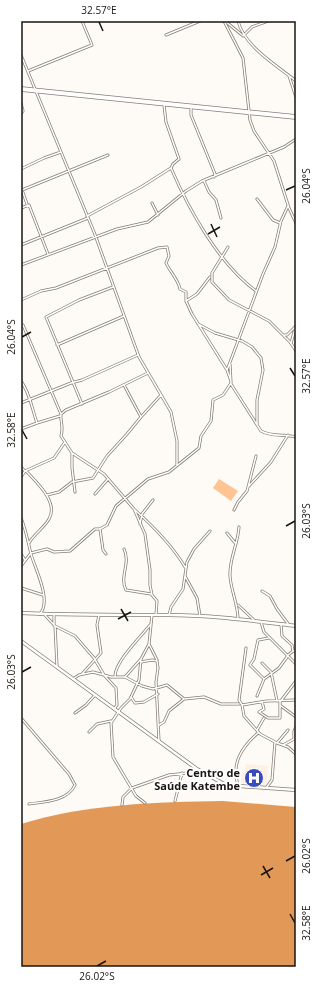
<svg xmlns="http://www.w3.org/2000/svg" width="317" height="988" font-family="'Open Sans',sans-serif">
<rect width="100%" height="100%" fill="#fefaf6"/>
<path fill="#fff0e4" d="M246,764L268,766L266,785L241,783L242,773H245Z"/>
<path fill="#fec493" d="M219,479L238,491L231,501L213,488Z"/>
<path fill="#e29958" d="M223,801L296,807V967H21V824C86,804 156,802 223,801Z"/>
<g fill="none" stroke-linecap="round" stroke-linejoin="round">
<g stroke="#887d74" stroke-width="3">
<path id="street" d="M224,21L243,58L250,120L254,131L274,161L289,208L296,223
M225,21L242,35
M238,21C244,46 276,65 296,81
M166,35L200,21
M243,36L252,27L268,21
M21,55L94,232L139,357L171,412L177,441V465
M28,71L92,45L82,21
M289,76L296,97
M21,103L23,111L21,114
M164,105L166,122L179,159L173,164L171,168C189,210 219,264 256,291
M191,108V115L215,174L214,177
M21,169L44,158L61,152
M204,181L209,192L216,200L221,218
M257,199L273,220L280,223
M152,203L158,215
M27,204L22,190L108,155
M21,208L29,205L48,254
M87,216L141,187L171,168
M21,245L88,218
M228,247L212,273V282L229,300L269,321L283,335H287L296,326
M21,265L117,229L148,222L186,191L202,181L284,147L296,139
M21,300L41,291L56,288L158,248L167,247L169,256L166,263C170,272 178,279 180,289L186,292V301L192,314L227,370
M186,301L197,294L210,277
M198,324L215,333L242,341L252,347L261,358L263,370L257,400V425
M21,326L23,325L61,414
M284,336L290,342L296,351
M291,343L295,329
M57,345L124,316
M148,373L109,392L66,410L61,414C60,422 64,426 61,436L72,453L104,474L134,509L145,534L150,570V585L152,595L157,601L156,615
M21,381C30,393 32,409 37,423L60,416
M231,381L227,370L232,357L263,274L275,247L281,221L288,206
M231,384L261,431C271,437 285,434 296,437
M21,403L71,383L82,380L138,355
M82,404L46,317L79,300L113,287
M141,417L161,395
M21,429L37,423
M72,453V468L75,492
M21,467L25,471
M26,471C36,482 59,502 49,519C44,528 34,534 29,543
M21,477L25,471L54,458L65,442
M249,486L271,462L288,435
M95,494L108,479
M47,495L59,492L72,482L93,478L107,456L127,434L141,417L124,385
M135,510C154,527 172,545 185,567
M234,510L238,502L247,491L256,456
M21,518C26,530 28,542 31,554C35,569 52,600 40,614
M140,524L142,514L153,500
M227,533L236,544
M124,549C131,563 119,577 126,590L151,594
M21,554L25,560
M106,554L103,550L100,529L107,525L116,506L148,479L169,472L199,448L201,436L211,421L213,400L223,395L231,383L230,364
M21,566L31,553L47,549L54,552L70,551L95,529H100
M185,576L197,598L200,616
M21,588L43,595
M262,591L270,596L277,609L289,625
M238,605L254,620
M44,614L55,626L75,636L94,658L104,675L116,688L117,705L114,709
M54,615V625
M169,615L171,607L183,589L187,562L194,549L210,531
M238,619C238,604 231,591 230,576C229,559 238,544 239,527
M261,622L264,632L296,664
M281,624L282,636L292,645L293,651
M55,626L57,666
M149,644L157,660
M246,648L239,700L242,705L244,716L260,734L277,743L288,730
M287,656L293,651H296
M141,659L139,680L130,699L121,708L111,723L113,757L136,796L145,803
M141,662L152,660L157,661L158,668L156,682L159,741
M262,663L271,672L277,701
M82,674L101,653L97,625L99,615
M115,677C114,663 141,636 151,624
M125,677L141,659L149,644L152,615
M73,679L79,675L93,672L111,677H125L142,686L153,689L167,685L184,699
M264,679L250,665L254,659L258,640L269,638
M257,696L264,679L279,668L287,657
M131,697L135,703L144,702L158,694
M262,702L264,709L259,712L268,718H280V702L296,681
M242,705L267,701L296,700
M281,706L296,717
M75,713L86,705L95,695
M21,718L69,774L75,785C68,801 44,802 29,804
M159,725L164,722L169,711L184,699L204,697L221,704H239
M257,730L264,718
M89,732L97,724L111,721
M294,738V731L296,727
M277,743L288,747L296,754
M283,745L296,738
M238,785C231,763 242,747 258,733
M266,788L272,780L275,742
M175,801L182,773
M122,805L123,797L132,788L169,775L188,773L196,769"/>
</g>
<g stroke="#887d74" stroke-width="4">
<path id="secondary" d="M21,613C70,615 119,615 168,615C211,615 254,621 296,626
M21,641L197,769L226,785L296,790"/>
</g>
<g stroke="#887d74" stroke-width="5.5">
<path id="highway" d="M21,89L296,117"/>
</g>
<use href="#street" stroke="#fff" stroke-width="1.5"/>
<use href="#secondary" stroke="#fff" stroke-width="2.5"/>
<use href="#highway" stroke="#fff" stroke-width="4"/>
</g>
<path fill="none" stroke="#191511" stroke-width="1.5" d="M99,22L103,31M286,190L295,186M211,224L217,237M208,234L220,227M22,337L31,332M290,368L295,376M22,430L27,439M286,526L295,521M121,609L128,621M118,619L131,612M22,672L31,667M286,861L295,856M263,866L270,878M261,875L273,868M290,914L295,923M97,966L106,961"/>
<defs>
<g id="hospital-disc" transform="scale(1)"><circle r="9.5" fill="#3a4bbe" stroke="#fff"/><path d="M-5-5h3v3.5h4V-5h3V5h-3V1.5h-4V5h-3Z" fill="#fff"/></g>
</defs>
<g fill-rule="evenodd">
<use href="#hospital-disc" x="254" y="778"/>
</g>
<g text-anchor="middle" dominant-baseline="central" stroke-width="4" stroke-linejoin="round" paint-order="stroke">
<g font-size="11" font-weight="bold" fill="#191511" stroke="#fff" text-anchor="end">
<text x="240" y="772">Centro de<tspan x="240" dy="13">Saúde Katembe</tspan></text>
</g>
</g>
<rect width="317" height="988" fill="none" stroke="#ffffff" stroke-width="44"/>
<rect x="22" y="22" width="273" height="944" fill="none" stroke="#191511" stroke-width="1.5"/>
<g font-size="10" text-anchor="middle" fill="#191511">
<text x="99" y="14">32.57°E</text>
<text transform="translate(306 186) rotate(-90)" y="4">26.04°S</text>
<text transform="translate(11 337) rotate(-90)" y="4">26.04°S</text>
<text transform="translate(306 376) rotate(-90)" y="4">32.57°E</text>
<text transform="translate(11 430) rotate(-90)" y="4">32.58°E</text>
<text transform="translate(306 521) rotate(-90)" y="4">26.03°S</text>
<text transform="translate(11 672) rotate(-90)" y="4">26.03°S</text>
<text transform="translate(306 856) rotate(-90)" y="4">26.02°S</text>
<text transform="translate(306 923) rotate(-90)" y="4">32.58°E</text>
<text x="97" y="980">26.02°S</text>
</g>
</svg>
